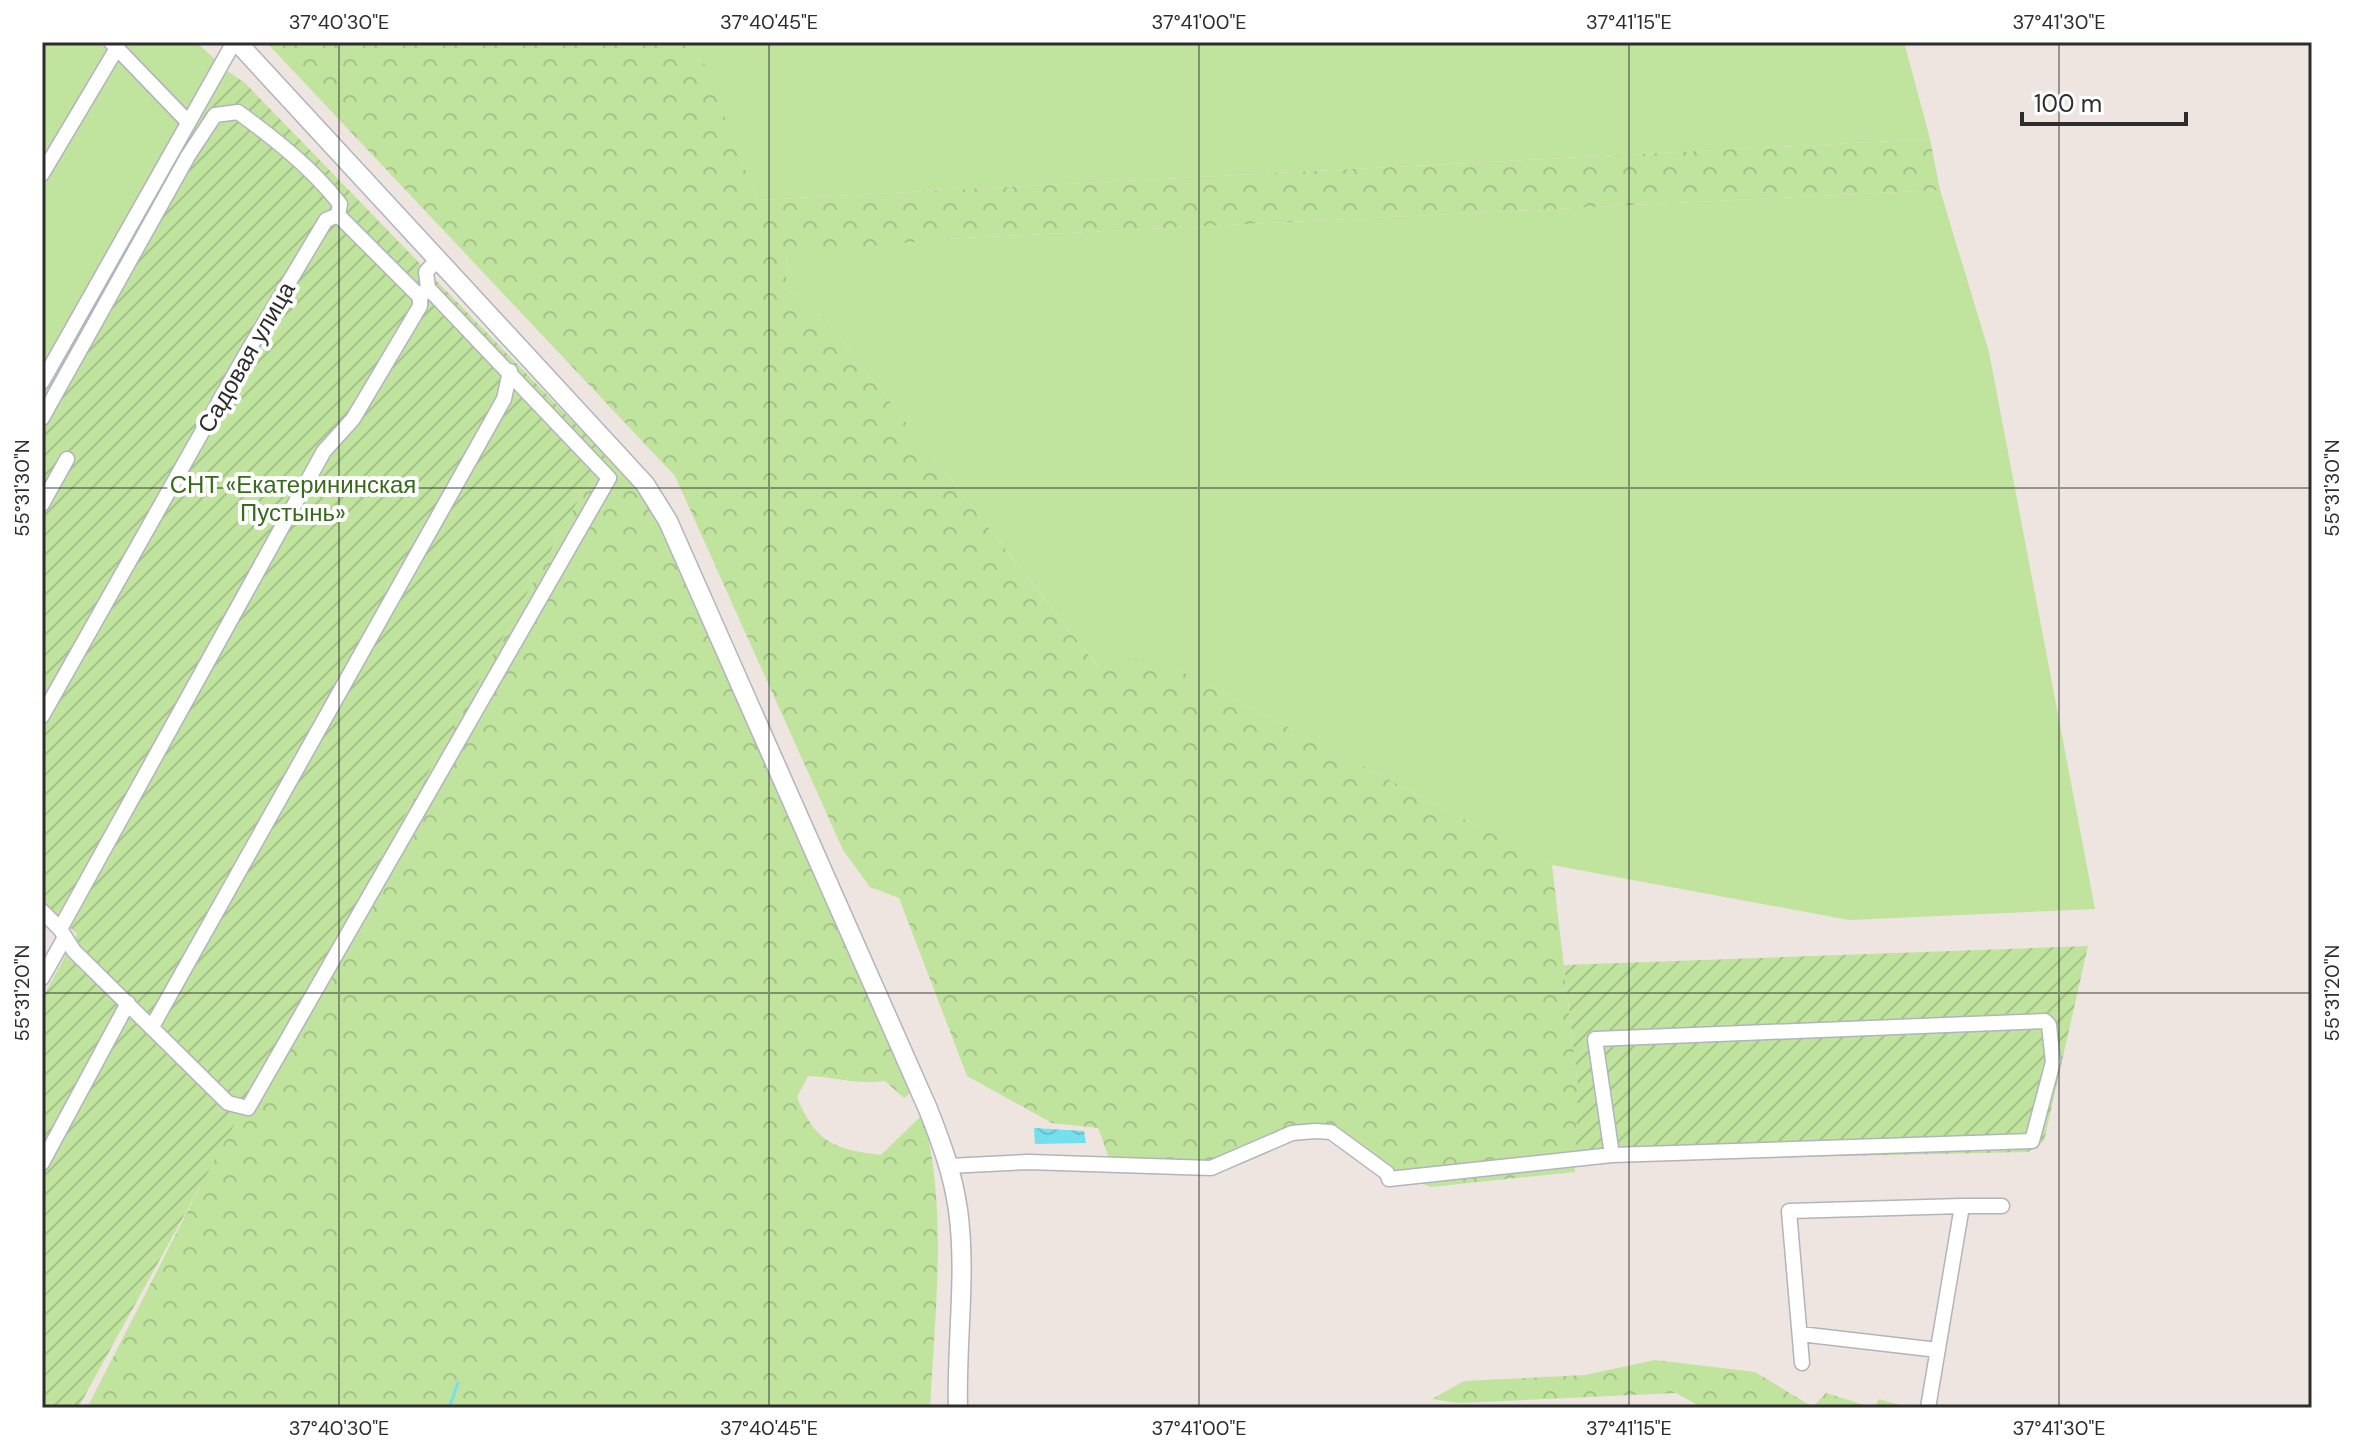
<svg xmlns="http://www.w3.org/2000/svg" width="2354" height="1450" font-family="'DM Sans',sans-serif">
<defs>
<pattern id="forest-crowns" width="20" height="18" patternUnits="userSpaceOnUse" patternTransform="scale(2)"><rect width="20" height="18" fill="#c0e39d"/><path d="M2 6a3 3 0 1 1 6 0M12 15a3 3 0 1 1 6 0" fill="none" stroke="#a5c388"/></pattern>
<pattern id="garden-furrows" width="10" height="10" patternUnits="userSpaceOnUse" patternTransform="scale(2)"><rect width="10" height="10" fill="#c0e39d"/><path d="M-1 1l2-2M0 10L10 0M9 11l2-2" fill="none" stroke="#a5c388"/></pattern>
<pattern id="water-waves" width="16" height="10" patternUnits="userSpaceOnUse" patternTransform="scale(2)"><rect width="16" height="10" fill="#75e0ed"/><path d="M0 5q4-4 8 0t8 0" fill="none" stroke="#66c0cc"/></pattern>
</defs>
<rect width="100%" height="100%" fill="#eee5e0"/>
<path fill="#c0e39d" d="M42,42H196L229,72L42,401Z
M682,42H1904L1930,139L757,200L702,59Z
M1940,190L1989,352L2095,909L1849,920L1552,865L1152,656L1099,668L818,310L786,289L787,252L963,238Z"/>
<path fill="url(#forest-crowns)" d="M266,42H682L702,58L757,200L1930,139L1940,190L963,238L787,253L786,289L818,310L1098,667L1152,656L1552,865L1578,1087L1575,1172L1431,1187L1388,1171L1340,1137L1290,1134L1211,1164L1112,1166L1098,1128L1052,1123L967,1076L899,898L870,887L843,850L675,476Z
M611,461L647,495L911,1092L904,1098L885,1081C859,1085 835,1077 808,1076L797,1097C816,1143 834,1149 881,1155L923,1114C948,1210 935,1310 930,1408H87L228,1132L580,497Z
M1655,1360L1755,1372L1813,1407L1826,1393L1874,1408L1879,1399L1909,1408H1703L1676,1393L1458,1403L1432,1399L1464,1381L1585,1375Z"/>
<path fill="url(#garden-furrows)" d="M229,72L245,83L611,461L580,497L78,1408H42V999L77,934L42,903V401Z
M2088,946L2044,1141L2028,1152L1575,1162L1578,1087L1564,965Z"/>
<path fill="url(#water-waves)" d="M1034,1128L1084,1131L1086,1143L1035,1144Z"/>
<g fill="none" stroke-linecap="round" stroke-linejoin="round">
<path stroke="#75e0ed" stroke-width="3" d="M449,1408L458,1383"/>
<g stroke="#b0b4bd" stroke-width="17">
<path id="street" d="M111,42L188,122
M42,174L117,48
M42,382L234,42
M42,418L188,156L215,115L238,112C275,139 312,168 340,204L338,215L420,297
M42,504L67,459
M42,716L246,354L326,220L338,215
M42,911L60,929L74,951L228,1103L248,1108L609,478L428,288
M60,929L324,451L353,419L420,306V297L428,288L426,272L437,260
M42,978L64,939
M153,1025L504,399L510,371
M42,1163L128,1003
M949,1166L1028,1162L1211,1168L1292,1133L1315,1131L1331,1132L1387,1173L1389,1179L1612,1155L2032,1141L2053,1062L2049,1025L2045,1021L1595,1039L1612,1155
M1962,1206H2002
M1800,1334L1938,1350
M1802,1363L1789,1211L1962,1206L1928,1408"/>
</g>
<g stroke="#b0b4bd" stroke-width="21">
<path id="secondary" d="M237,42L645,484L668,521L928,1109C941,1142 953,1174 958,1210C967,1274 956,1343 958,1408"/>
</g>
<use href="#street" stroke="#fff" stroke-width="14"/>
<use href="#secondary" stroke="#fff" stroke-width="18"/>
</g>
<path fill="none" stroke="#2d2d2d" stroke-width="2" stroke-opacity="0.45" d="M339,42V1408M769,42V1408M1199,42V1408M1629,42V1408M2059,42V1408M42,488H2312M42,993H2312"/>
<g text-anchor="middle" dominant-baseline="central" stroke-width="8" stroke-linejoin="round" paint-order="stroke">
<g font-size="24" fill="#2d2d2d" stroke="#fff">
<text transform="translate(246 357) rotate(-60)">Садовая улица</text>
</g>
<g font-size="24" fill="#386a1c" stroke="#fff">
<text x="293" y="484">СНТ «Екатерининская<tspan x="293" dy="28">Пустынь»</tspan></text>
</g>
</g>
<rect width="2354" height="1450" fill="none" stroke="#ffffff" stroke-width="88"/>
<path d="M2022 112v12h164v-12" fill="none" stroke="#2d2d2d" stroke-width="4"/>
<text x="2034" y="112" font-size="24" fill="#2d2d2d" stroke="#ffffff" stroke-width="6" paint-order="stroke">100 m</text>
<rect x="44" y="44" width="2266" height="1362" fill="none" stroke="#2d2d2d" stroke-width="3"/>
<g font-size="20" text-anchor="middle" fill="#2d2d2d">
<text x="339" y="29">37°40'30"E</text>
<text x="769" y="29">37°40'45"E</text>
<text x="1199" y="29">37°41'00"E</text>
<text x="1629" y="29">37°41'15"E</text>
<text x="2059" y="29">37°41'30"E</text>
<text transform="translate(22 488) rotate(-90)" y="7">55°31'30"N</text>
<text transform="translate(2332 488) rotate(-90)" y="7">55°31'30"N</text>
<text transform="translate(22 993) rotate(-90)" y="7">55°31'20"N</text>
<text transform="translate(2332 993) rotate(-90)" y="7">55°31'20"N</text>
<text x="339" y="1435">37°40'30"E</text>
<text x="769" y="1435">37°40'45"E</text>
<text x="1199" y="1435">37°41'00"E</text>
<text x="1629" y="1435">37°41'15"E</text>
<text x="2059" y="1435">37°41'30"E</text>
</g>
</svg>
